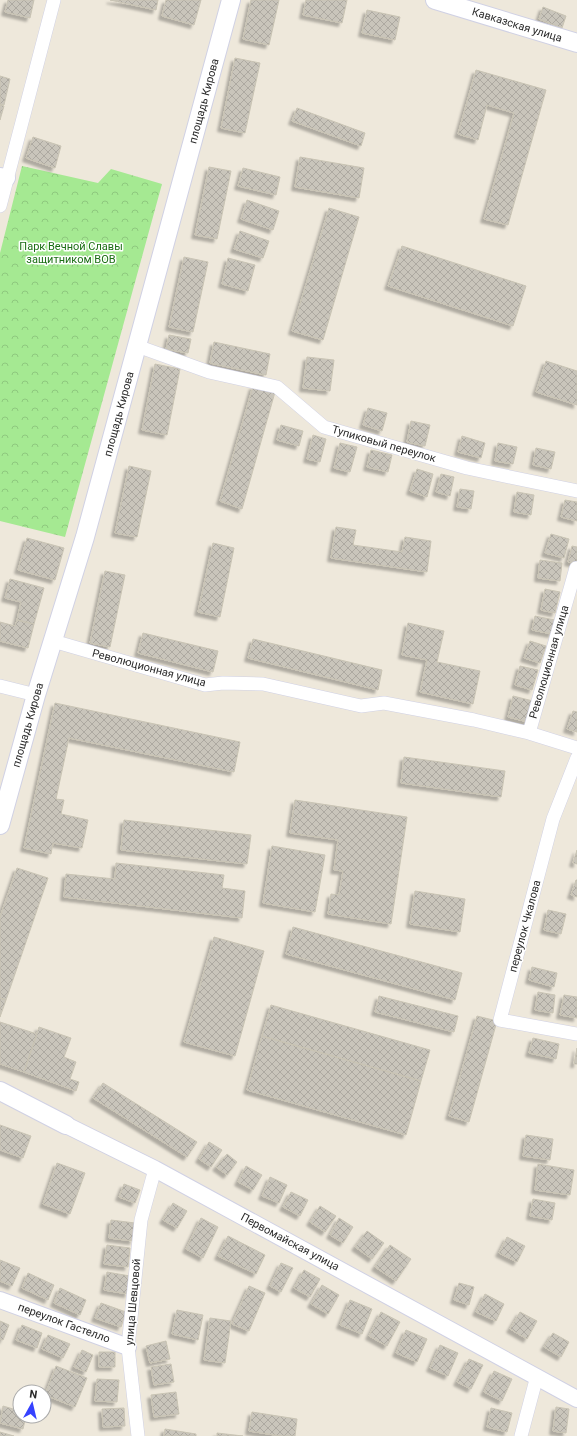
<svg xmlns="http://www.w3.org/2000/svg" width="577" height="1436" font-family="Roboto,sans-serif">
<defs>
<pattern id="forest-crowns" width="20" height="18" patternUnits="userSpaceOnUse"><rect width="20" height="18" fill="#a5e992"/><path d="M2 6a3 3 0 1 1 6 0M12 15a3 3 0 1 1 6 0" fill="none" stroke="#8ec87e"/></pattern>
<pattern id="building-cross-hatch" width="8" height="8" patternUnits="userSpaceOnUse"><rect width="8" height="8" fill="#c9c5bb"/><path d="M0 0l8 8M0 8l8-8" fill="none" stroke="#ada9a1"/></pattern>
<filter id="shadow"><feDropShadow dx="-3.5" dy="3.5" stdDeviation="1" flood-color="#0004"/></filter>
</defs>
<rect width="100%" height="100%" fill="#eee8db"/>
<path fill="url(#forest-crowns)" d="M22,166L98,183L111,169L162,184L65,537L0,521V253Z"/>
<path fill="url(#building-cross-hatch)" stroke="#c9c4b4" filter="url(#shadow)" d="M8,0H34L30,18L5,12Z
M110,0H158L156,10Z
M166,0H201L194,25L162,16Z
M251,0H279L269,45L243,39Z
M306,0H347L342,23L303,15Z
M543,7L566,16L562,28L539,19Z
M367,10L400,17L395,40L362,33Z
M235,58L260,63L245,133L221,128Z
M476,70L546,90L508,225L484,219L514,113L487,105L478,140L458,134Z
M0,76L10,79L4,105L0,104Z
M0,105L4,106L0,120Z
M297,108L365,133L361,146L292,121Z
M33,137L61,146L55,168L26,158Z
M300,157L364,168L359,198L295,187Z
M209,167L231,171L217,239L195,235Z
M243,168L280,177L276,195L238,186Z
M247,200L279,211L273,230L241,219Z
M329,208L359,217L323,340L292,331Z
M240,231L269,241L263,258L234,249Z
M402,246L526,286L513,326L388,286Z
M184,257L208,262L193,332L169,327Z
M228,258L255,265L248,291L222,284Z
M169,335L191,339L188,353L166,349Z
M214,342L270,354L266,375L210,363Z
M307,357L334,360L330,391L303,388Z
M546,361L577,371V405L536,392Z
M155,364L180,369L167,435L142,430Z
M253,386L275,392L242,509L220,501Z
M368,408L387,413L382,431L363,425Z
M411,421L430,425L425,446L407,442Z
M281,425L303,431L299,446L277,440Z
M313,435L326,439L320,462L307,459Z
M462,436L485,443L481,458L458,452Z
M340,443L357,447L350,472L334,468Z
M498,443L517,447L513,464L495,461Z
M536,448L555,452L551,469L533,465Z
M371,450L392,455L388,472L367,467Z
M129,466L151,471L137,537L115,533Z
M417,469L433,474L427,497L410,491Z
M441,474L454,477L450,496L436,492Z
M460,489L474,491L471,509L457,507Z
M517,492L534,495L531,515L514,512Z
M565,500L577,502V521L561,517Z
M336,527L356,530L353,545L402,552L405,537L431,541L427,572L331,558Z
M551,534L569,539L564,558L545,553Z
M27,538L64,548L55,580L18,570Z
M213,543L234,548L220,617L198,612Z
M572,546L577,547V564L568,562Z
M540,560L562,563L560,581L538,578Z
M105,571L125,575L110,647L90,643Z
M10,579L44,588L34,624L17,620L21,602L5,598Z
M545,589L560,592L555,613L541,610Z
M535,616L555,620L552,634L532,630Z
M17,620L34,624L28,648L0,641V622L15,626Z
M408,623L444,631L437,662L480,671L473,704L420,692L427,660L402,655Z
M143,633L218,651L213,672L138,653Z
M253,639L382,670L378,690L248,658Z
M530,641L546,646L540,663L524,658Z
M520,666L538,670L532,690L515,685Z
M513,696L533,701L528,722L508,717Z
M55,703L240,742L234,772L69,738L56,799L64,800L61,814L88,820L82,848L53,843L51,854L24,848Z
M573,711L577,712V732L567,729Z
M404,757L505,771L501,797L401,783Z
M295,800L407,817L391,924L328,914L331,894L339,895L343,871L334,870L338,840L290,833Z
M124,820L251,835L247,864L121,850Z
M272,846L325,855L315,912L263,903Z
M577,850V864L573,863Z
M116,863L224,875L222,888L245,891L242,918L64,897L66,874L115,879Z
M17,868L48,878L6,1000L0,998V917Z
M576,880H577V897L571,895Z
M415,891L465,899L460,932L410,924Z
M548,910L566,914L561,934L544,930Z
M293,927L462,973L455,1000L286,954Z
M214,937L264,951L235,1056L184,1042Z
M532,967L557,973L554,987L529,980Z
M538,992L555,995L553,1013L535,1010Z
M564,995L577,997V1018L560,1015Z
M379,996L458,1016L454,1032L375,1012Z
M0,998L6,1000L0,1017Z
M271,1005L430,1050L421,1081L262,1036Z
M477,1016L497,1021L469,1122L449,1116Z
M0,1022L37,1034L24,1072L0,1064Z
M39,1027L71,1038L64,1057L76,1062L70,1079L79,1082L76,1091L24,1072Z
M262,1036L421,1081L406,1135L247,1090Z
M533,1038L559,1044L556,1059L529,1053Z
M577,1048V1064H574Z
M103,1083L197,1142L187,1157L93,1098Z
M0,1125L31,1136L23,1158L0,1150Z
M526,1135L553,1139L550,1160L523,1156Z
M209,1142L222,1150L211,1167L199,1159Z
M227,1154L237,1162L227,1175L216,1167Z
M57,1163L85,1173L70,1214L43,1204Z
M538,1164L574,1170L570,1195L535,1190Z
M246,1166L262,1175L253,1190L238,1182Z
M270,1177L287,1185L279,1203L262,1196Z
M124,1184L140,1190L135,1203L119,1197Z
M291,1192L308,1200L300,1216L283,1207Z
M533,1199L555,1203L552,1220L530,1216Z
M173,1203L187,1211L177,1228L163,1220Z
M320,1206L336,1216L325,1232L310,1222Z
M201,1218L218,1227L203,1258L186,1249Z
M339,1218L353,1227L343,1243L330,1235Z
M111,1220L135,1223L133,1241L109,1238Z
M367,1231L384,1243L372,1259L355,1247Z
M228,1236L265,1255L256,1274L218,1256Z
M507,1237L525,1246L517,1262L499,1253Z
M107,1245L130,1248L128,1267L104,1264Z
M390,1245L411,1259L396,1281L375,1267Z
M0,1260L20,1268L12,1286L0,1281Z
M281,1263L293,1268L281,1292L270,1286Z
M304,1270L320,1279L310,1297L294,1288Z
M107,1272L130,1276L128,1294L104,1290Z
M28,1273L54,1285L48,1300L22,1288Z
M459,1283L474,1287L469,1305L454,1300Z
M322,1285L339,1295L328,1314L311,1304Z
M249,1286L265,1293L249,1331L232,1324Z
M60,1288L86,1300L80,1315L54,1303Z
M485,1294L504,1304L496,1321L476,1312Z
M350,1300L372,1309L362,1334L340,1325Z
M101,1303L126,1312L121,1327L95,1318Z
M177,1310L203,1315L198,1340L172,1334Z
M381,1312L400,1322L387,1346L369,1336Z
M520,1312L537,1321L527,1339L510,1329Z
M210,1318L231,1321L225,1363L204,1360Z
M0,1321L9,1325L3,1340L0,1339Z
M22,1325L42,1333L37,1348L16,1340Z
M406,1330L427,1339L417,1362L396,1353Z
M553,1333L569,1342L561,1357L544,1347Z
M48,1335L70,1344L63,1358L42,1349Z
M166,1341L170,1359L150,1363L146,1346Z
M440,1345L458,1353L448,1376L430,1368Z
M82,1350L93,1355L86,1372L74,1367Z
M99,1352H115V1367H99Z
M469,1359L483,1365L471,1389L457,1382Z
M171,1364L174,1382L154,1385L151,1367Z
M56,1366L87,1378L75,1407L45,1395Z
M494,1371L512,1379L502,1401L484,1392Z
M97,1379L119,1380L117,1402L95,1401Z
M176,1392L179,1414L154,1417L151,1395Z
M3,1406L20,1411V1416H26L23,1429L0,1423Z
M556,1407L569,1409L566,1433L553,1431Z
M124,1408L125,1426L103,1427L102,1409Z
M491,1408L512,1413L507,1432L487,1427Z
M252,1412L297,1419L295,1436H281L249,1431Z
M165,1429L196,1434V1436H164Z
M0,1432L14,1436H0Z
M217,1433L243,1436H217Z"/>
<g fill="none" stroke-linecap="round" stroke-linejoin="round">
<g stroke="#d0d1e4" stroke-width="14">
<path id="minor" d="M0,206L54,0
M137,346L209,372L277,387L324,427L467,468L577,491
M53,641L205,685L223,683L263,684L361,706L384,703L474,720L529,733L577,748
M0,686L36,695
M529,733L576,568
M577,758L553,819L500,1020L577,1034
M138,1436L128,1347L141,1220L155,1169
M521,1436L537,1376"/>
</g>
<g stroke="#d0d1e4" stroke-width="18">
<path id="tertiary" d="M0,176L7,178
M66,1125L155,1169L577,1399
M0,1300L128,1347"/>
</g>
<g stroke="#d0d1e4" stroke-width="20">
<path id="secondary" d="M435,0L577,43
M0,825L36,695L85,537L231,0
M0,1091L66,1125"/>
</g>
<use href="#minor" stroke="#fff" stroke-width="13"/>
<use href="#tertiary" stroke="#fff" stroke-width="16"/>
<use href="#secondary" stroke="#fff" stroke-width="18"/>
</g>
<g text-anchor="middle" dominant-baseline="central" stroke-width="3" stroke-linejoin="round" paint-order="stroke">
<g font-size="11" fill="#2a2a2a" stroke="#fff">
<text transform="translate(517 25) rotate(17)">Кавказская улица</text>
<text transform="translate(204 101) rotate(-75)">площадь Кирова</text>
<text transform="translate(119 414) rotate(-75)">площадь Кирова</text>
<text transform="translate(384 444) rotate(16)">Тупиковый переулок</text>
<text transform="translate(549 662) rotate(-74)">Революционная улица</text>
<text transform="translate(149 668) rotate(15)">Революционная улица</text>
<text transform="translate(28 725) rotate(-74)">площадь Кирова</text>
<text transform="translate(525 926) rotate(-75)">переулок Чкалова</text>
<text transform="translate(290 1242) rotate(28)">Первомайская улица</text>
<text transform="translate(133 1302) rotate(-85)">улица Шевцовой</text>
<text transform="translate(64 1323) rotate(20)">переулок Гастелло</text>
</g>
<g font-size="11" fill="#1b6e14" stroke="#fff">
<text x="71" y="246">Парк Вечной Славы<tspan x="71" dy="13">защитником ВОВ</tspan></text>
</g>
</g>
<g transform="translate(32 1404) rotate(8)"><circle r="19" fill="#ffffff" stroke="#aaaaaa"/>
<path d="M0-3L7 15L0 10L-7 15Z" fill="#3642ff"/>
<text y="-6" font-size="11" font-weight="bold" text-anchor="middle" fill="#2a2a2a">N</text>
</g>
</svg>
